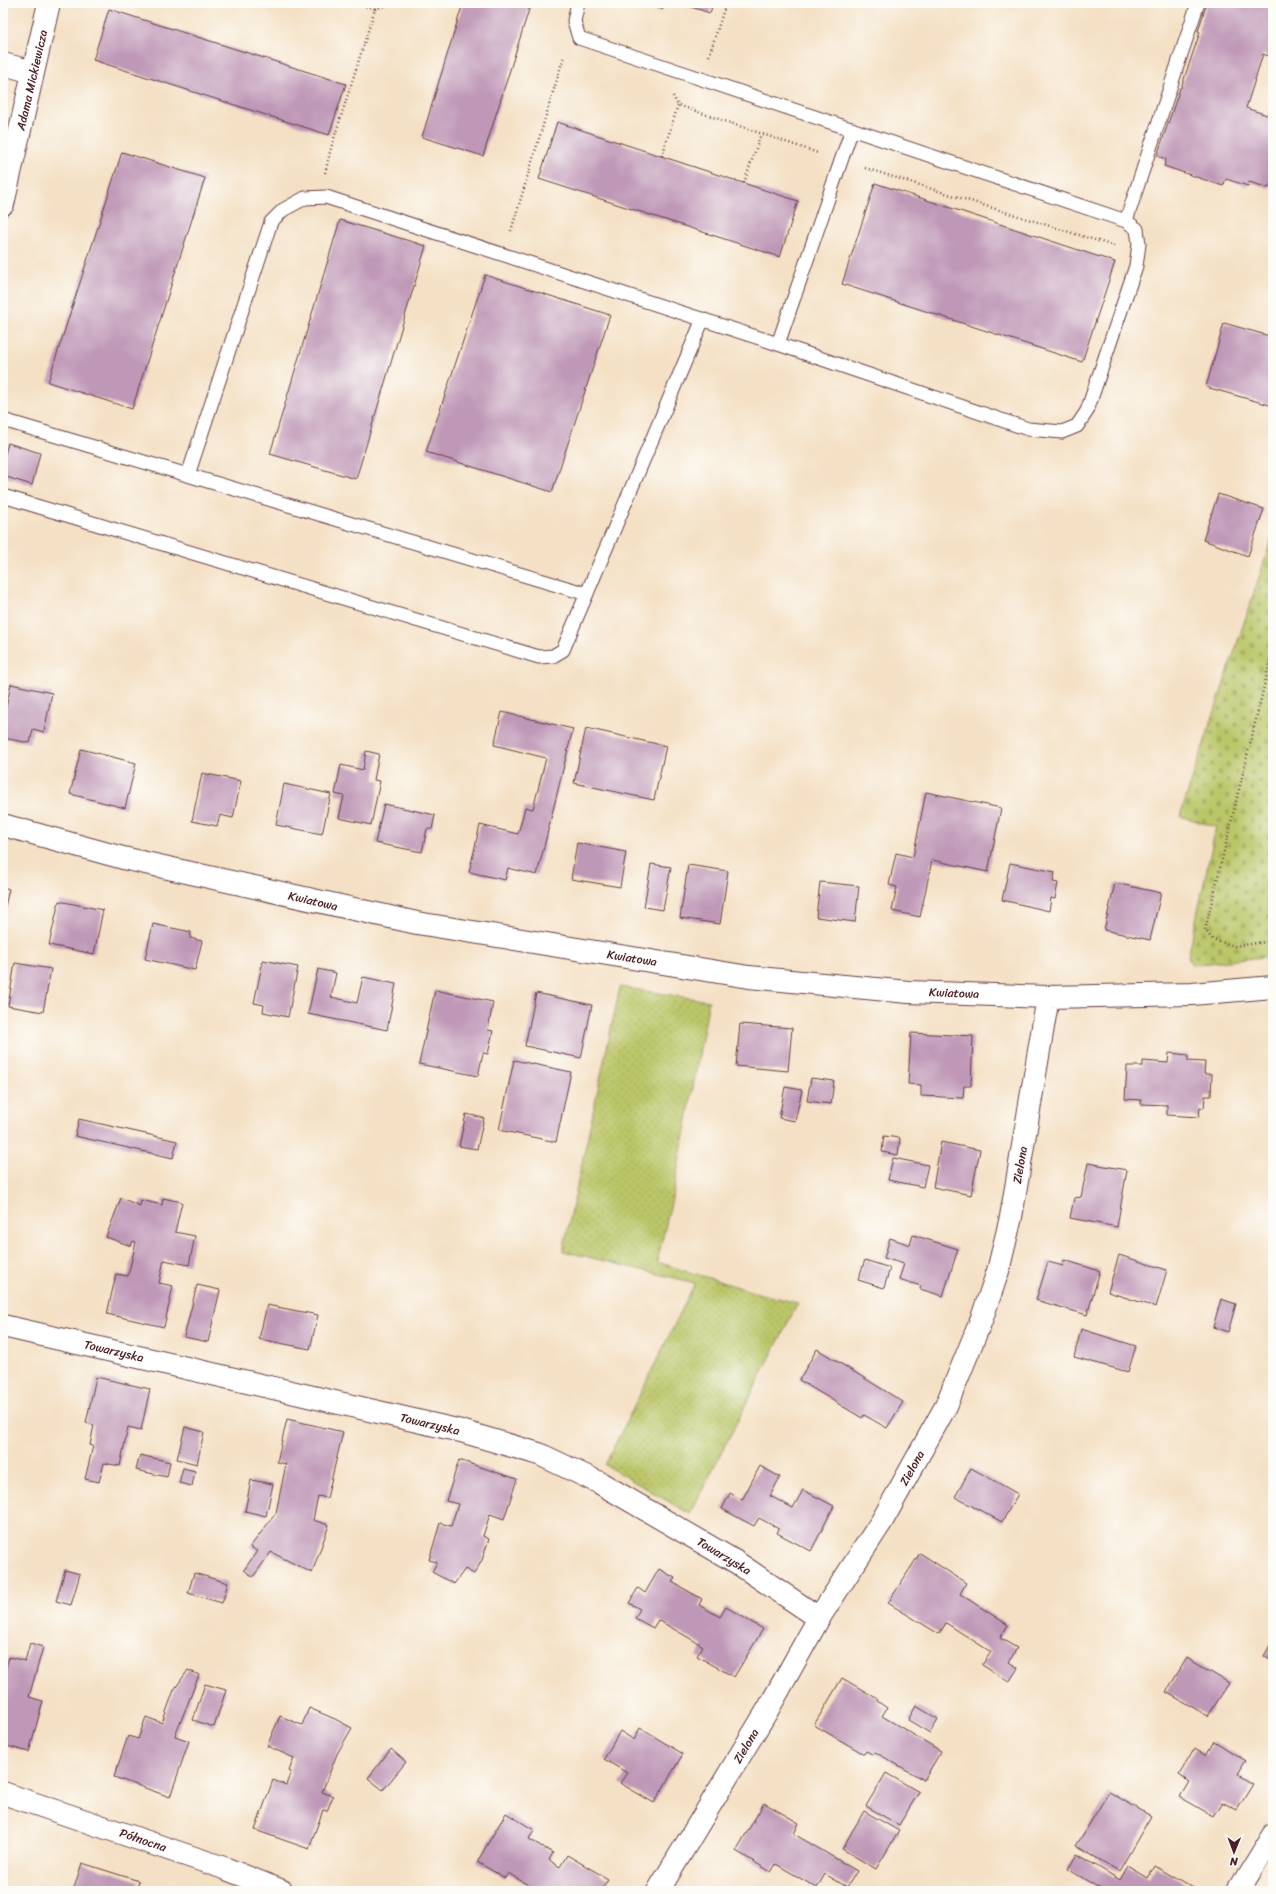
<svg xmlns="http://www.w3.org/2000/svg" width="1276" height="1894" font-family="Sriracha,sans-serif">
<defs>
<pattern id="grass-dots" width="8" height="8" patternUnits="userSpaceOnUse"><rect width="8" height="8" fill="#bac668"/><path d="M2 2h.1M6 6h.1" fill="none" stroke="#a1aa5a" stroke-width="1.8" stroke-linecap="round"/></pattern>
<pattern id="cemetery-stones" width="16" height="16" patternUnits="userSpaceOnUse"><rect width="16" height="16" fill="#bac668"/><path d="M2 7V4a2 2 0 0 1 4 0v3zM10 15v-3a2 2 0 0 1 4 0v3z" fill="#a1aa5a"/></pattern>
</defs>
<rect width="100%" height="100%" fill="#fdfcf7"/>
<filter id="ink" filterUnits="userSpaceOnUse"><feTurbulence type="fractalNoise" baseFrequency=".025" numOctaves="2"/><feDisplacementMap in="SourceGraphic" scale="8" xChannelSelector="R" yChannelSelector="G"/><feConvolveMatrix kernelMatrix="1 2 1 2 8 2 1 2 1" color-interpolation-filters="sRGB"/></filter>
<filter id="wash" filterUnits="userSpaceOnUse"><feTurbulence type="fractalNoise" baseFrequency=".012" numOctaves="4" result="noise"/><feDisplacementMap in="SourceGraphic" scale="16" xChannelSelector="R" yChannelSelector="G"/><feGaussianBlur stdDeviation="0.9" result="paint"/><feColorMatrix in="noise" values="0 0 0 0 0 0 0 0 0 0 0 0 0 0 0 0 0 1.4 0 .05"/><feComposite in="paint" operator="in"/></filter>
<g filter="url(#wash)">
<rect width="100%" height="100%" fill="#f4e0c4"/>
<path fill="url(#grass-dots)" stroke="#82724a" d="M620,987L709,1001L674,1190L657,1262L761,1294L798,1303L690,1514L605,1465L695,1283L563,1251Z"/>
<path fill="url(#cemetery-stones)" stroke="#82724a" d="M1273,535V956L1192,965L1188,957L1216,827L1180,816Z"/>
<g id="blocks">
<path fill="#bf98b7" d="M463,3H531L483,156L422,137Z
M643,3H664L662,10Z
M679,3H713L710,13Z
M1207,3H1273V41L1268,56L1263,54L1246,108L1273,117V177L1269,188L1249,182L1248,186L1226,179L1223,186L1164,166L1166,159L1157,156L1180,88H1181L1200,32L1198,31Z
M109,9L346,84L329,135L93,60Z
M557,122L798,201L780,257L539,179Z
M122,152L205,178L132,409L48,382Z
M875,183L1115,262L1082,362L842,284Z
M340,220L426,246L356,479L270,454Z
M485,275L610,315L552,492L426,452Z
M1224,323L1273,337V406L1206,387Z
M8,443L40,453L32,485L3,476V462Z
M1218,494L1264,509L1248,556L1203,540Z
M11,684L52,693L44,732L33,729L30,743L3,738V723Z
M502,712L573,729L537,875L508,868L505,880L469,872L480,825L518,834L525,807L533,809L546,758L494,745Z
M586,728L666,746L654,800L574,783Z
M81,749L136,763L125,808L70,794Z
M366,751L379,754L374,780L380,781L371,825L339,818L344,796L335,794L341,765L363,770Z
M202,773L241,781L233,818L220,815L217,826L192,821Z
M284,784L331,794L322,834L276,825Z
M926,792L1001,808L988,872L932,860L920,917L892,911L897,887L889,885L896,853L913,857Z
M384,804L435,815L432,829H427L422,852L375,843Z
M577,843L626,852L620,887L571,879Z
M1010,863L1055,872L1053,882L1058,883L1055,899L1051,898L1049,911L1002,900Z
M651,864L671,867L663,910L644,907Z
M688,865L728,871L720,924L680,918Z
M820,882L859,886L855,922L816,917Z
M1115,883L1161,893L1150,940L1104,930Z
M3,887L9,889L4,911H3Z
M59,901L103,910L94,954L49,945Z
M153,924L191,932L190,938L202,941L195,970L145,959Z
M263,960L298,967L288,1017L263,1012L264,1005L254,1003Z
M15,963L51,969L43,1012L8,1006Z
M318,969L336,973L331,997L357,1003L363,977L396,984L387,1030L308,1014Z
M435,990L493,1002L488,1030L493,1031L488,1054L483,1053L478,1076L419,1064Z
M536,993L592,1005L581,1058L525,1046Z
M740,1024L792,1028L788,1071L736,1066Z
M911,1033L973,1036L971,1086H964L963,1098L921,1096V1085L908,1084Z
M1169,1053L1188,1055V1061L1205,1062L1204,1074H1212L1211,1096H1205L1204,1108L1200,1107L1199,1117L1167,1115V1105L1141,1104V1100L1125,1099L1127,1066H1143V1061L1168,1063Z
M514,1060L571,1072L556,1142L499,1130Z
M811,1078L834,1081L831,1104L807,1101Z
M785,1087L802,1090L795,1121L779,1118Z
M466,1114L484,1118L477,1149L459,1146Z
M79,1119L177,1141L173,1158L75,1136Z
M884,1136L900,1138L898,1155L882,1152Z
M941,1142L980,1150L971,1195L933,1187Z
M893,1158L928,1165L923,1187L888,1180Z
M1088,1163L1127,1170L1117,1227L1070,1218L1074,1198L1081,1197Z
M121,1198L140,1206L141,1200L162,1205L163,1198L182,1202L175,1232L195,1236L189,1265L164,1260L159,1283L173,1286L164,1327L107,1314L116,1274L128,1276L136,1242L133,1241L131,1246L106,1237Z
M913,1235L958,1249L943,1296L920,1289L921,1286L899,1279L904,1264L884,1258L890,1238L910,1245Z
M1119,1255L1167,1270L1156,1307L1108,1292Z
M865,1260L890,1268L884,1288L858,1280Z
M1064,1260L1100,1271L1087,1315L1036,1300L1048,1262L1063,1266Z
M197,1285L220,1290L208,1342L184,1337Z
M1221,1299L1236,1304L1228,1332L1213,1327Z
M267,1305L318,1315L310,1349L259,1339Z
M1081,1329L1136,1346L1128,1372L1074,1357Z
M817,1349L903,1402L887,1428L864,1415L862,1418L799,1380Z
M96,1377L150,1389L141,1430L128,1427L120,1466L104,1463L99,1482L85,1479L93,1446L90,1445L94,1425L86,1423Z
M287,1419L343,1432L327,1498L318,1496L313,1520L329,1525L312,1573L271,1552L253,1577L244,1570L257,1551L250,1547L276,1513L286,1464L277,1462Z
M185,1427L204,1432L197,1464L177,1459Z
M140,1455L170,1462L167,1477L136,1470Z
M459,1460L517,1479L504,1519L490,1514L483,1536L489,1539L482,1560L474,1574L465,1569L454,1584L432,1572L437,1562L429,1560L440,1523L451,1526L458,1504L446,1501Z
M760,1466L780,1477L770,1496L793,1508L803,1490L834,1506L811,1551L777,1533L779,1529L759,1518L754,1526L722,1509L730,1493L742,1500Z
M183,1468L195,1471L192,1486L179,1483Z
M971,1468L1018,1494L1002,1522L955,1497Z
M251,1480L273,1484L266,1516L245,1511Z
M920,1553L966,1583L960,1594L1008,1625L1000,1638L1017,1648L1009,1662L1018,1668L1009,1682L982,1665L991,1652L946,1623L939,1634L888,1603Z
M659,1569L675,1578L672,1582L702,1599L699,1605L720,1617L726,1607L763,1629L734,1677L697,1656L703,1646L658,1620L653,1628L635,1618L640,1609L629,1603L638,1588L645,1593Z
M65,1570L80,1574L71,1605L56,1601Z
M194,1573L228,1583L222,1603L188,1593Z
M1273,1640V1662L1264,1656Z
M30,1643L43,1647L29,1697L43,1701L29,1752L3,1745V1677L9,1657L25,1661Z
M1187,1658L1229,1683L1208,1716L1166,1692Z
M188,1670L199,1675L175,1736L189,1741L170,1797L114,1777L128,1736L138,1739L146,1717L162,1723L174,1690Z
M842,1678L878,1699L877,1701L887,1708L882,1716L941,1751L924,1780L875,1752L874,1755L866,1751L864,1754L814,1725Z
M205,1684L226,1690L214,1727L193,1720Z
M916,1706L938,1719L930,1733L908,1720Z
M309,1708L335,1719L352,1728L337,1754L322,1792L333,1796L327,1811L323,1810L309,1849L255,1830L273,1780L286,1785L291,1772L289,1771L294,1758L267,1746L280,1716L302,1725Z
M640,1728L683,1754L654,1803L620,1783L627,1773L604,1759L620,1731L634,1740Z
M1214,1741L1246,1761L1238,1775L1253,1784L1237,1810L1222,1802L1213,1816L1180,1797L1189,1782L1179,1775L1195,1748L1206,1755Z
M391,1749L406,1762L383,1790L368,1778Z
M886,1773L919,1792L899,1825L866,1806Z
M1109,1792L1151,1816L1119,1871L1076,1846Z
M764,1803L799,1823L794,1834L857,1871L847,1887L825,1874L817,1888L776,1864L771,1872L736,1851Z
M864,1811L899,1831L876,1869L842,1849Z
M506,1813L534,1830L529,1839L553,1853L549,1860L560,1867L567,1855L608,1879L601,1891H538L508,1873L505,1878L477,1862Z
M1077,1854L1120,1880L1128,1866L1148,1878L1155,1866L1194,1889L1192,1891H1104L1068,1869Z
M82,1863L139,1881L136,1891H73Z"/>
</g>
</g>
<g filter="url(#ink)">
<use href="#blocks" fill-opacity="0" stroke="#643c42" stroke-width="1"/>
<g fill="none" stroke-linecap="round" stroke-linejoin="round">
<g stroke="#643c42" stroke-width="15">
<path id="service" d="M1126,221L1198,3
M778,344L852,129
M3,420L587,594
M188,475L271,222L283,210L305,198L326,197L778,344L1028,429L1062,432L1077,426L1087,411L1136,266L1139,244L1137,229L1126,221L579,38L574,21L578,3
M3,496L539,657L553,656L563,650L703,319"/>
</g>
<g stroke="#643c42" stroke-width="24">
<path id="minor" d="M3,64L33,72
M3,204L49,3
M3,825L123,858L417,923L749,977L908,992L1048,997L1192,994L1273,987
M3,1326L461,1431L539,1454L600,1483L736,1562L819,1618
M3,1793L224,1868L282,1891
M658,1891L767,1711L819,1618L882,1521L946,1406L982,1318L998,1271L1011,1217L1048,997
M1238,1891L1273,1834"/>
</g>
<path stroke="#643c42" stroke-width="2.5" stroke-dasharray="1 3" stroke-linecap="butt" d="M375,9L395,3
M709,56L726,3
M673,96L678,105L818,153
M662,156L678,105
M865,168L1114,246
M325,173L331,148L375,9L355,3
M744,183L761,134
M511,231L564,56
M1273,649L1205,930L1213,940L1235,946L1273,941"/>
<use href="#service" stroke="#fff" stroke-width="13"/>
<use href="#minor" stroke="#fff" stroke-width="22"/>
</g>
</g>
<g text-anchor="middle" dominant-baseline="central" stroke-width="3" stroke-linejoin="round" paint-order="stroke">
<g font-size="12" fill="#4a1f2b" stroke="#fdfcf7">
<text transform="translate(32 80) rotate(-77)">Adama Mickiewicza</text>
<text transform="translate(313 901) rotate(13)">Kwiatowa</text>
<text transform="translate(632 958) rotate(9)">Kwiatowa</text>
<text transform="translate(954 993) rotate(2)">Kwiatowa</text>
<text transform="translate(1020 1165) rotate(-80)">Zielona</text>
<text transform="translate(114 1351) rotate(13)">Towarzyska</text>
<text transform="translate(430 1424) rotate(13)">Towarzyska</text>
<text transform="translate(912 1468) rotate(-61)">Zielona</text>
<text transform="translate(724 1556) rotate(31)">Towarzyska</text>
<text transform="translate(746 1746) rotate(-59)">Zielona</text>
<text transform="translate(143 1840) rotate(19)">Północna</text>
</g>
</g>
<rect width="1276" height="1894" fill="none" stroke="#fdfcf7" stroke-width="16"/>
<g transform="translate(1234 1852) rotate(181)" stroke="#fdfcf7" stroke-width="3" paint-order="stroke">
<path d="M0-3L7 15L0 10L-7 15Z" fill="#4a1f2b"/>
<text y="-6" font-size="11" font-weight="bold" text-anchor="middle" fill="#4a1f2b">N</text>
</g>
</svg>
